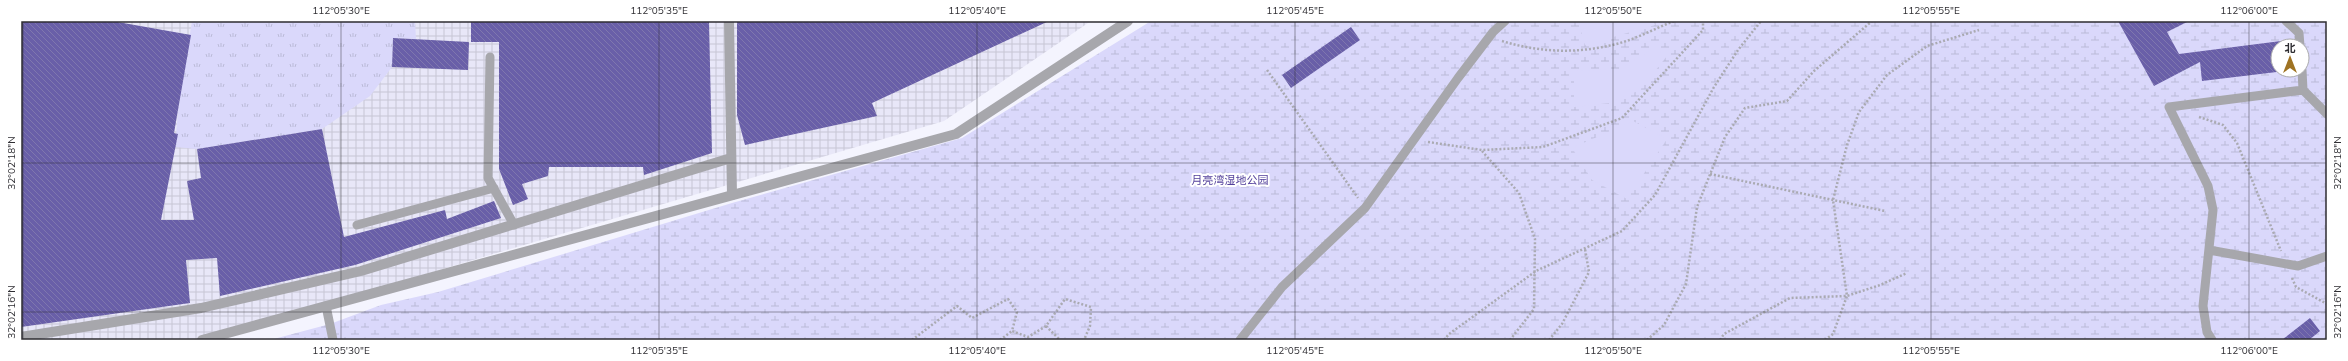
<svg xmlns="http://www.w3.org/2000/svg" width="2348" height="361" font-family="Mulish,'Noto Sans SC',sans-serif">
<defs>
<pattern id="industrial-grid" width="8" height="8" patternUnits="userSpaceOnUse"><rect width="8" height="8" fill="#e8e7f8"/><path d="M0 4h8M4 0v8" fill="none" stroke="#c7c6d5"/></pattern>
<pattern id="grass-tufts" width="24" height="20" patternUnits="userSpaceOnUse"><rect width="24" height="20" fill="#dad8fb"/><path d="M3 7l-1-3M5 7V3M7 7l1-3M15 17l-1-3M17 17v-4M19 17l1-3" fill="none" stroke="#bbbad8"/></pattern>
<pattern id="wetland-marsh" width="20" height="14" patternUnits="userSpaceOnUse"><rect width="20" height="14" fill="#dad8fb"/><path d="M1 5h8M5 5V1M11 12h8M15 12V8" fill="none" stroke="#bbbad8"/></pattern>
<pattern id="building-back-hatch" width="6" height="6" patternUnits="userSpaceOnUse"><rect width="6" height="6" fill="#695fa8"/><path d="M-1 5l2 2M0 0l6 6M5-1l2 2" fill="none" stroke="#7f77ae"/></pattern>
</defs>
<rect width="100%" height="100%" fill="#f4f4fe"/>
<path fill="url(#industrial-grid)" d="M21,21H1091L944,121L202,340H21Z"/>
<path fill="url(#grass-tufts)" d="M192,21H415L416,39L393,38L392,67L370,96L322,129L197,149L175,147L178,110Z"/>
<path fill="url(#wetland-marsh)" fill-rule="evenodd" d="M1151,21H2327V340H270L330,324L381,305L438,292L732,203L962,138ZM2278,46H2302V70H2278Z"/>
<path fill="#dad8fb" d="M1578,21H1653L1655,25L1585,45Z
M1654,48L1667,56L1640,90L1609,103L1574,107V71L1620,69Z
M1633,121L1667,139L1627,199L1592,180L1572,148Z"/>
<path fill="url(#building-back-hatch)" d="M21,21H112L191,35L174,133L178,134L161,220H194L187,181L201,178L197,149L322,129L344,237L445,210L447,219L494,201L501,218L355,265L220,296L217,258L186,260L190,303L21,327Z
M471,21H709L712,153L644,175L643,167H549L548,176L522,184L528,199L513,205L499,169V42H471Z
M737,21H1049L872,103L877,116L745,145L737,115Z
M2118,21H2189L2167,32L2179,54L2281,41V46H2278V70L2285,71L2202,81L2200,62L2154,86Z
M1351,27L1360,40L1291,88L1282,75Z
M393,38L469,42L468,70L392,67Z
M2310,318L2320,331L2309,340H2282Z"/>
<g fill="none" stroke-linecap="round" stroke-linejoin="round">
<path stroke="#aaaab2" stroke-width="2.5" stroke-dasharray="2 2" stroke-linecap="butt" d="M1502,41C1541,53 1580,54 1620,43C1638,38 1656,28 1674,21
M1267,70L1358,198
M2199,117L2223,125L2237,143L2281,251
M1428,142L1482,150L1543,147L1622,118L1703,30V21
M1482,151L1519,193L1535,239L1534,309L1510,340
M1710,174L1885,211
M2292,278L2296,287L2327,304
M1046,326L1060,340
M912,340L957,306L972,318L1008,299L1017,312L1012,331L1028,337L1046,326L1065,299L1091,307L1090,326L1084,340
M1000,340L1012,331
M1444,340L1449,334L1536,271L1622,231L1655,195L1714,87L1738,50L1761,21
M1549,340L1562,324L1589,272L1585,249
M1647,340L1664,325L1686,284L1697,207L1725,137L1745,108L1787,101L1814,71L1872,21
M1720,340L1724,334L1790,298L1847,296L1880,285L1907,273
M1825,340L1833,334L1847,296L1833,200L1847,145L1859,112L1887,75L1927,46L1979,30"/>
<path stroke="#a7a7ac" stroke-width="9" d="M2286,21L2299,33L2300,46
M490,57L488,178L514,225
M2302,70L2303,90L2327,114
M357,225L494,188
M2209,250L2298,266L2327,256
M326,306L333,340
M1240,340L1282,287L1365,208L1458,78L1493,32L1505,21
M2212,340L2207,332L2203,306L2213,210L2208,186L2169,107L2303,90"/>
<path stroke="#a7a7ac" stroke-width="10" d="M729,21L732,195
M21,337L201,308L361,271L731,158"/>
<path stroke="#a7a7ac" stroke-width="10" d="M202,340L956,134L1128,21"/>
</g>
<path fill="none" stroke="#2e2d32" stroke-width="1" stroke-opacity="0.45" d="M23,21V340M341,21V340M659,21V340M977,21V340M1295,21V340M1613,21V340M1931,21V340M2249,21V340M21,163H2327M21,312H2327"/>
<g text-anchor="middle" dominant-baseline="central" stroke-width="4" stroke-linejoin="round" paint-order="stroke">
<g font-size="11" fill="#53409b" stroke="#fff">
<text x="1230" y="180">月亮湾湿地公园</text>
</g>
</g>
<rect width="2348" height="361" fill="none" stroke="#ffffff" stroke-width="44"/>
<g transform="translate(2290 58)"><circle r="19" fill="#ffffff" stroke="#ababad"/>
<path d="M0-3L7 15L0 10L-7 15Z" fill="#9f7323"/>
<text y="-6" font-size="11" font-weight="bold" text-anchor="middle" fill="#2e2d32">北</text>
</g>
<rect x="22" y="22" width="2304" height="317" fill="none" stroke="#2e2d32" stroke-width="1.5"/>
<g font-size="10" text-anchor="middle" fill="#2e2d32">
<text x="341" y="14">112°05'30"E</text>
<text x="659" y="14">112°05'35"E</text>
<text x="977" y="14">112°05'40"E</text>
<text x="1295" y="14">112°05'45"E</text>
<text x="1613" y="14">112°05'50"E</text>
<text x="1931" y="14">112°05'55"E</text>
<text x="2249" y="14">112°06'00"E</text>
<text transform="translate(11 163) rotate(-90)" y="4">32°02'18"N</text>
<text transform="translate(2337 163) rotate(-90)" y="4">32°02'18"N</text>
<text transform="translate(11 312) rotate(-90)" y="4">32°02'16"N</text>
<text transform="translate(2337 312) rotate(-90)" y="4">32°02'16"N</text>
<text x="341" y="354">112°05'30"E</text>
<text x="659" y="354">112°05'35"E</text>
<text x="977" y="354">112°05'40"E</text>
<text x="1295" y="354">112°05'45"E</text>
<text x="1613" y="354">112°05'50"E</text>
<text x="1931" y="354">112°05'55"E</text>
<text x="2249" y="354">112°06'00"E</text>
</g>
</svg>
